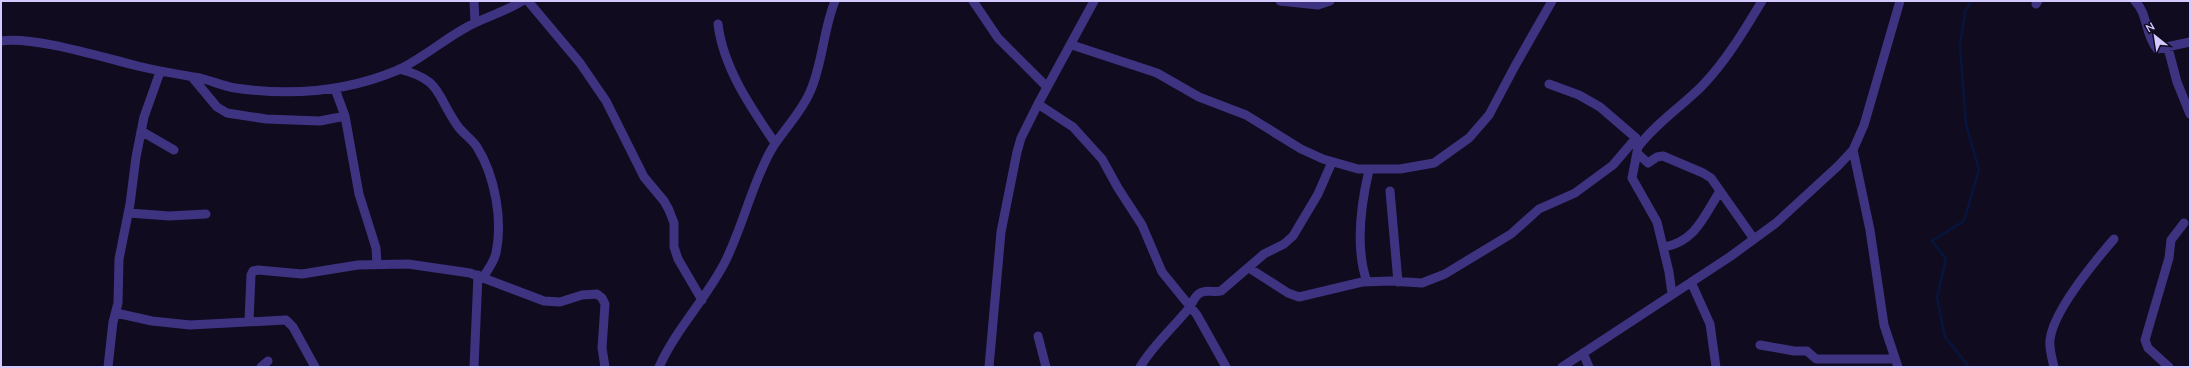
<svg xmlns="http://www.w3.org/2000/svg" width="2191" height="368" font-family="'Nunito Sans',sans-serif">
<rect width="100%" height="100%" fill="#110b1f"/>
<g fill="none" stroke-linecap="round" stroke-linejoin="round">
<path stroke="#06153d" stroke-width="2.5" d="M1969,367L1945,337L1937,298L1946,259L1932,241L1964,221L1979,170L1966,124L1960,46L1965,12L1971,1"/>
<path stroke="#3e3381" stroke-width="9" d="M474,1L475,23
M528,1L580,63L606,101L644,177L664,201L669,210L674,223V247L678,259L702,300
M973,1L998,38L1047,87
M1280,1L1318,5L1330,1
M2135,1C2148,14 2145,35 2157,49L2190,42
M2036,4L2038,1
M718,24C723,67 751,108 775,143
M1,41C33,36 101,57 134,65C156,71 178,74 200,78C212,81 223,86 235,88C290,96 346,92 398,70C423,58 443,40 467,27C485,17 505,12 522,1
M1072,45L1157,73L1199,97L1246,115L1301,149L1323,159L1358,169H1400L1434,163L1469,138L1489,115L1515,66L1552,1
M2168,48L2177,82L2190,114
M399,69C442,80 435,93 457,125C462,133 472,139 477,147C495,176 503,220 496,253C494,262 488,270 483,277
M192,77L217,107L227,113L266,119L320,121L345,116
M1549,84L1579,95L1600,107L1636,138L1638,147L1632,178L1657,222L1669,272L1672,294
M335,89L345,116L359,194L376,248L377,264
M1038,104L1073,127L1102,159L1118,188L1142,225L1162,272L1197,315L1226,367
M141,131L174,150
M1638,147C1656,123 1681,107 1702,86C1726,61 1744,31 1762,1
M1853,150L1870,230L1884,325L1898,367
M1637,153L1648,163L1657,157L1663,156L1703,173L1711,178L1754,239
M1390,191L1398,282
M129,213L169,216L206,214
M1664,247C1696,241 1704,216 1720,191
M1249,268L1288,293L1299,297L1362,282L1391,281L1422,283L1445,274L1511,234L1539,209L1575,193L1613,165L1636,138
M1367,282C1355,248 1361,204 1369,170
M1691,282L1710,324L1716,367
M116,313L152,321L190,325L286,320L293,327L315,367
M249,321L251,275L253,271L258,270L302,274L358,265L408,264L470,273L544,301L560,302L582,295L597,294L602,298L605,304L602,348L605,367
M1038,336L1046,367
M1760,345L1794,351H1807L1816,359H1895
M1583,353L1589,367
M108,367L113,322L118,303L119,259L130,204L136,157L144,117L160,72
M261,367L268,361
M474,367L478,275
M659,367C676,329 706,299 725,262C743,226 751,187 770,152C782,131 800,115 810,92C823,63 823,30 835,1
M989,367L1001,232L1017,152L1021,138L1038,104L1094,1
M1140,367C1154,344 1173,328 1189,308C1193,303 1194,296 1200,293C1206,289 1214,293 1221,291L1264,254L1284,244L1293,236L1318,194L1332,162
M1562,367L1731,256L1776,223L1838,166L1853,150L1864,125L1900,1
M2054,367C2052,358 2049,349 2050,340C2053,311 2095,261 2114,239
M2169,367L2148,348L2145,340L2169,258L2171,240L2184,223"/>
</g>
<rect width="2191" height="368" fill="none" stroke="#d5caff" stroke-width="4"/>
<g transform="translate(2155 36) rotate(330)" stroke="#110b1f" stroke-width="3" paint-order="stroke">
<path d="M0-3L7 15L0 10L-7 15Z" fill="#d5caff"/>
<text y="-6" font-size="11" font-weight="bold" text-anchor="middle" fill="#d5caff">N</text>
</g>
</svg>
